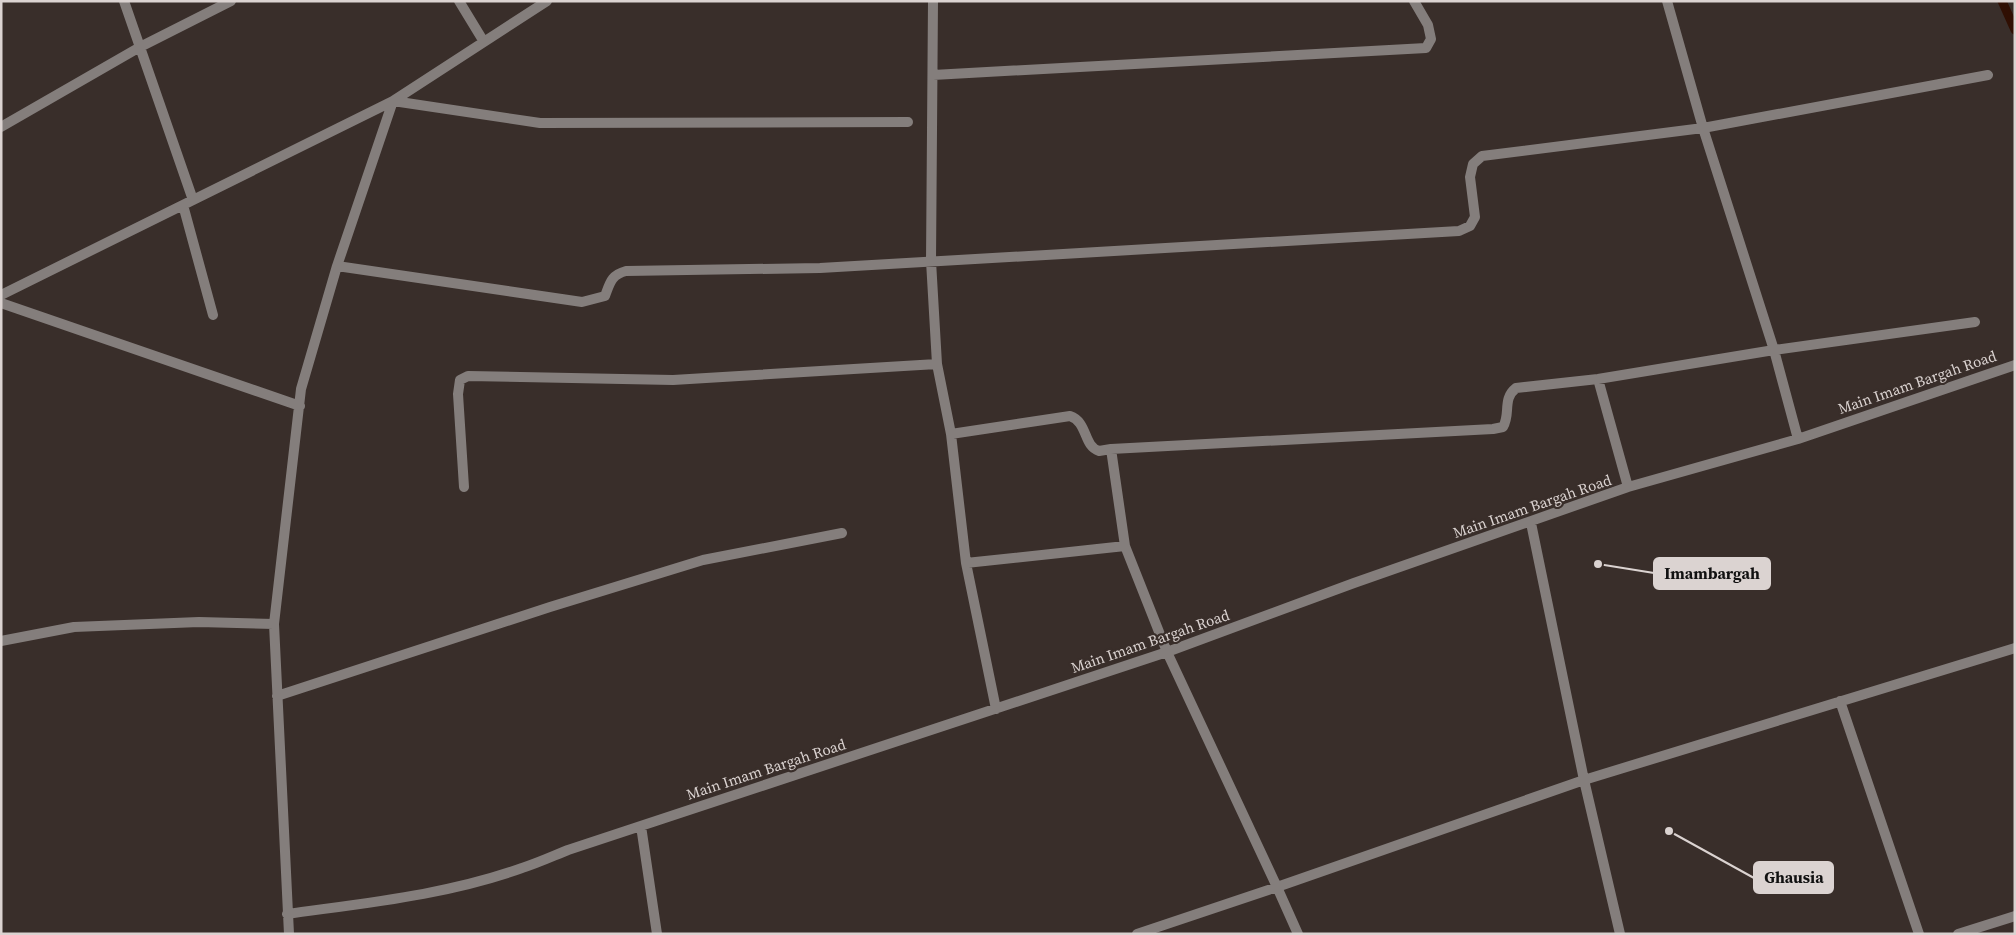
<svg xmlns="http://www.w3.org/2000/svg" width="2016" height="935" font-family="'Source Serif 4',serif">
<rect width="100%" height="100%" fill="#392e2a"/>
<g fill="none" stroke-linecap="round" stroke-linejoin="round">
<path stroke="#300f03" stroke-width="9" d="M2002,1L2015,30"/>
<path stroke="#847e7c" stroke-width="10" d="M124,1L193,200
M459,1L484,42
M933,1L931,261L937,364L951,434L966,563L996,709
M1667,1L1703,128L1988,75
M933,75L1426,48L1431,39L1428,25L1414,1
M1,127L140,47L231,1
M183,205L213,315
M337,266L582,302L605,296C610,283 611,275 626,271L820,268L1459,231L1470,226L1475,217L1470,177L1473,164L1482,156L1703,128L1774,350L1975,322
M1,295L393,101L540,123L908,122
M1,303L300,406
M1598,379L1628,487
M951,434L1070,416C1088,422 1083,446 1099,451L1111,449L1493,429L1503,427C1511,414 1502,399 1516,388L1598,379L1774,350L1798,439
M464,487L458,394L460,380L468,376L673,380L937,364
M1125,546L1167,652L1277,887L1137,934
M966,563L1125,546L1111,449
M1,641L74,627L199,622L274,624
M277,696L550,607L703,560L842,533
M1840,701L1919,934
M641,826L657,934
M287,914C365,903 447,895 522,868C538,863 553,856 568,850L1167,652L1354,583L1628,487L1798,439L2015,365
M289,934L274,624L301,389L337,266L393,101L547,1
M1298,934L1277,887L1584,780L1531,523
M1620,934L1584,780L2015,648
M1958,934L2015,916"/>
</g>
<g text-anchor="middle" dominant-baseline="central" stroke-width="4.5" stroke-linejoin="round" paint-order="stroke">
<g font-size="15" fill="#dbd3d1" stroke="#392e2a">
<text transform="translate(1917 382) rotate(-19)">Main Imam Bargah Road</text>
<text transform="translate(1532 506) rotate(-19)">Main Imam Bargah Road</text>
<text transform="translate(1150 641) rotate(-19)">Main Imam Bargah Road</text>
<text transform="translate(766 769) rotate(-18)">Main Imam Bargah Road</text>
</g>
</g>
<path fill="none" stroke="#dbd3d1" stroke-width="2" d="M1598 564L1654 573M1669 831L1754 878"/>
<g fill="#dbd3d1" stroke="#392e2a" stroke-width="2">
<circle cx="1598" cy="564" r="5"/>
<circle cx="1669" cy="831" r="5"/>
</g>
<g fill="#dbd3d1" stroke="#dbd3d1" stroke-width="2">
<rect x="1654" y="558" width="116" height="31" rx="5"/>
<rect x="1754" y="862" width="79" height="31" rx="5"/>
</g>
<g font-size="16" text-anchor="middle" font-weight="bold" fill="#111">
<text x="1712" y="579">Imambargah</text>
<text x="1794" y="883">Ghausia</text>
</g>
<rect width="2016" height="935" fill="none" stroke="#dbd3d1" stroke-width="5"/>
</svg>
